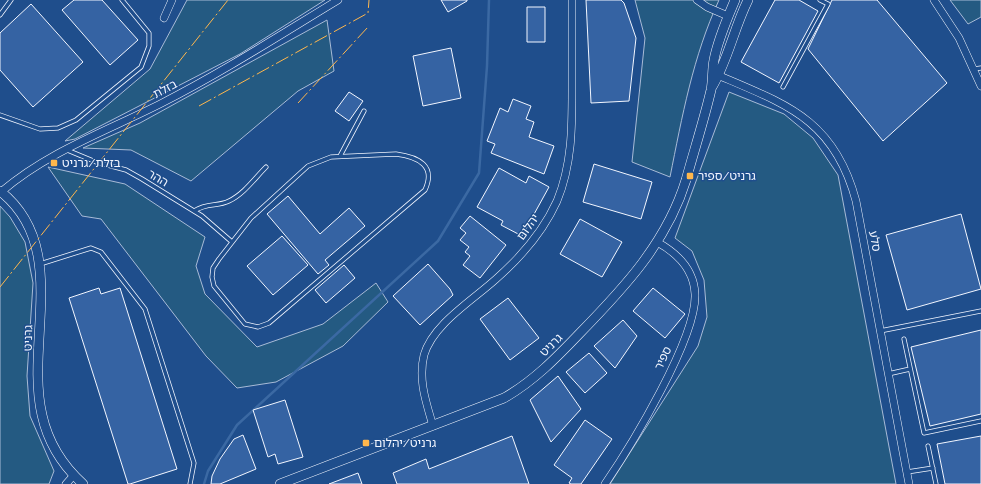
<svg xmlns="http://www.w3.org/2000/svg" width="981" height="484" font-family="Raleway,'Noto Sans Hebrew',sans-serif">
<rect width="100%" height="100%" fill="#1f4e8c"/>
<path fill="#245a82" stroke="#a8bbd7" d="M187,0H325L240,54L75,139L65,141L150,69Z
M635,0H719C693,56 682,117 670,177L632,162L645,38Z
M950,0H981V17L968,24Z
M327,20L334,71L298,91L191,181L131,150L83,148L140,123Z
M729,92L784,114L813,138L838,175L896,484H610L698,346L707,317L704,280L692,251L675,238Z
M48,167L125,184L205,237L196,266L205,294L257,347L323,324L376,283L388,302L343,346L276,382L237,388L206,356L101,219L82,216Z
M0,206L10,217L25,242L33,283L27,376L30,416L54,471L49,484H0Z"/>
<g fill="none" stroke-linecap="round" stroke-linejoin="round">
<path stroke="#3b69a3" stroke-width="2.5" d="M204,484L208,471L237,425L438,241L479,173L487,66L489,0"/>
</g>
<path fill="#3563a3" stroke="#f2f6ff" d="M74,0H102L138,40L110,65L62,10Z
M441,0H467V1L448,12Z
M586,0H621L624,3L636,38L629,101L591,103Z
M775,0H799L818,11L779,83L741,62Z
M832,0H877L947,83L883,141L808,49Z
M31,4L83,62L33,107L0,70V33Z
M527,7H545V42H527Z
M451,48L461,98L423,106L413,56Z
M349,92L363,101L349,121L335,111Z
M513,99L531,106L526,119L534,122L529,137L554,146L544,174L491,153L495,144L487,141L500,108L508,112Z
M594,164L652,182L641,219L583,202Z
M499,168L526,183L529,176L549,187L522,236L501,225L503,221L477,207Z
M288,196L320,234L349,208L365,226L325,260L329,265L318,274L267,214Z
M961,214L981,289L907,310L886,235Z
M470,216L506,245L480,278L463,265L470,256L465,252L469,247L460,240L466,233L460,228Z
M580,219L622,242L602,277L560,254Z
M282,236L308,265L273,295L247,266Z
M428,264L450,289L453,295L420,325L393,296Z
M344,265L355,278L326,303L315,290Z
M99,288L101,294L120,288L177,469L130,484H128L69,298Z
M653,288L685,314L665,338L633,311Z
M508,298L539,338L510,360L480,319Z
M623,320L637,336L615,368L594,346Z
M981,330V414L930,426L911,347Z
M589,353L607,373L585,393L566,372Z
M558,376L581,409L551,442L530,400Z
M285,400L303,457L278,464L275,454L268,457L253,410Z
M585,420L612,439L581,484H571L569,483L572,478L554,465Z
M243,435L256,469L220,484H211L212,476L220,459L234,439Z
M512,436L529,484H397L393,473L426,459L429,469Z
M981,436V484H945L937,444Z
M358,473L362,484H329Z"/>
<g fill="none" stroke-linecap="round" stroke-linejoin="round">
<g stroke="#f2f6ff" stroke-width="5">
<path id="service" d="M0,15L11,0
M974,69L981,68
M783,87L828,4L820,0
M0,115L40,129L58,128L76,120L141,67L149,46V33L122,0
M67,150L96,162L126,170L142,179L202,216L232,242
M396,154C419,157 436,166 425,190L269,323L258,327L245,324L214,286L212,277L213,268L219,259L251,218L308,166L331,157Z
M340,156L364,111
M194,211C208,202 217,207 229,201C244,194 255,178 266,167
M40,264L91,248L101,252L145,309L194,463L190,484
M880,331L981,311
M904,339L924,433L981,421
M888,374L910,369
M928,446L936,484
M907,472L933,468"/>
</g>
<g stroke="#f2f6ff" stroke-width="8">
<path id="minor" d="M697,0L707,7L728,16
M934,0L959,38L981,86
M164,18L172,0
M713,73C785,104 834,118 856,201L909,484
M1,192C49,151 107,131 162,103C223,72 280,35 338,0
M433,426C426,402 418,380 424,355C433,324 473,300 496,279C521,257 543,232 557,201C573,162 572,123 572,82C572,55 572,27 572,0
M66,484L74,475
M605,484C631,446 697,338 695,294C694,270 677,253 657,242"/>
</g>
<g stroke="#f2f6ff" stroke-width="10">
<path id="tertiary" d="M712,87C728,60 734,28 748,0
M0,191C70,246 25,342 42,415C48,442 63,466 83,484
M280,484L504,398C534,381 557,357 580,333C624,288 667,242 686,180C694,151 704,120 711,90C713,80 712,70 714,60C718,39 727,19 735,0"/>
</g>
<use href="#service" stroke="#1f4e8c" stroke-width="3.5"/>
<use href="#minor" stroke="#1f4e8c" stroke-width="7"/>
<use href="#tertiary" stroke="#1f4e8c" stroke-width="9"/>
<path stroke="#ffb74d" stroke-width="1" stroke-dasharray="14 3 2 3" stroke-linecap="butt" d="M298,103L368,27
M199,106L368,13L369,0
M0,287L228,0"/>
</g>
<g fill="#ffb74d" stroke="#1f4e8c" stroke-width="1.5">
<rect x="50" y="159" width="8" height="8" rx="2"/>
<rect x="686" y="172" width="8" height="8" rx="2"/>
<rect x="362" y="439" width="8" height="8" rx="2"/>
</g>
<g text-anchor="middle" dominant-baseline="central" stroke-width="3" stroke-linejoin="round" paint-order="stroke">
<g font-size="12" fill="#f2f6ff" stroke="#1f4e8c">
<text transform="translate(165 89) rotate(-28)">בזלת</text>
<text transform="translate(158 178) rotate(31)">ההר</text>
<text transform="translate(528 227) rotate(-54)">יהלום</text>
<text transform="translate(875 241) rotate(79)">סלע</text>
<text transform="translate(28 338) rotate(-89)">גרניט</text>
<text transform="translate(551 345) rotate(-45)">גרניט</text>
<text transform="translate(663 358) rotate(-65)">ספיר</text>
</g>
<g font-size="12" fill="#f2f6ff" stroke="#1f4e8c" text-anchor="start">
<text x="62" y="163">בזלת/גרניט</text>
<text x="698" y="176">גרניט/ספיר</text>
<text x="374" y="443">גרניט/יהלום</text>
</g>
</g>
</svg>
